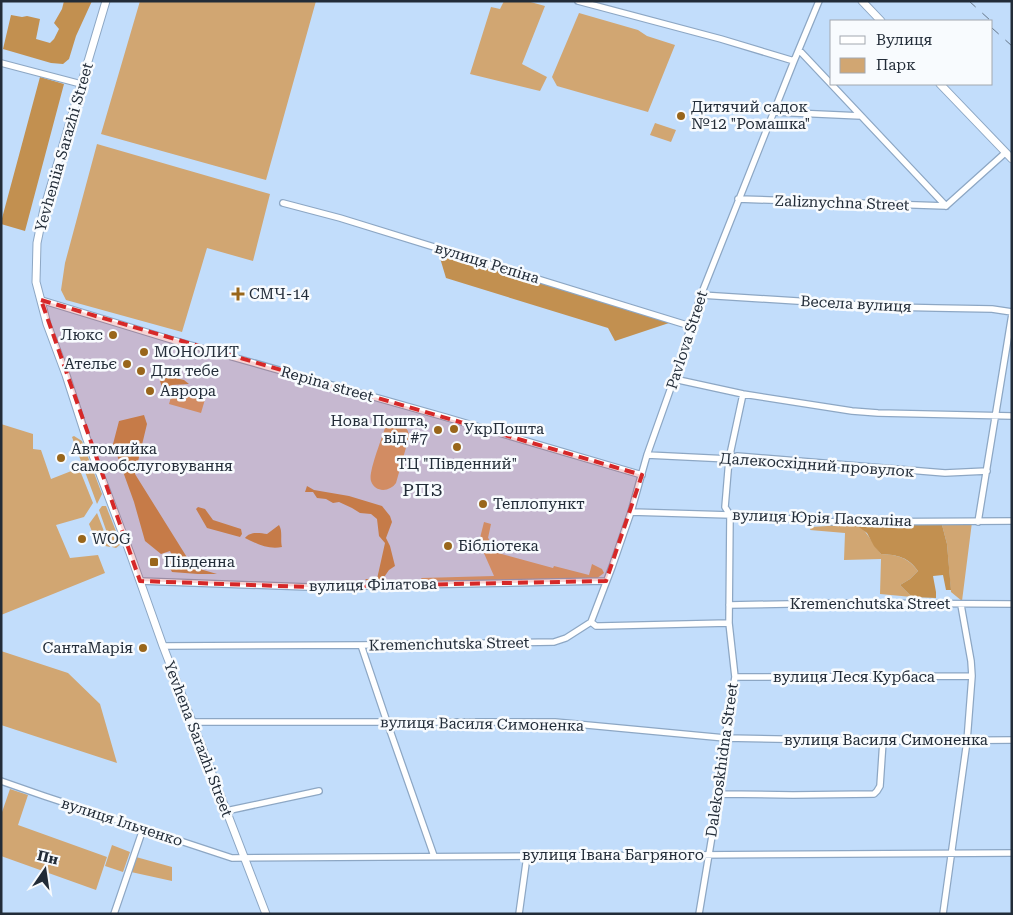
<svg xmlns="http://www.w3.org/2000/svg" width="1013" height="915" font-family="'Roboto Serif',serif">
<rect width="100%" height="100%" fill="#c2ddfb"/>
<path fill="#d1a672" d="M140,1H316L266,180L101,134Z
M504,1H527L545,6L522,64L547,77L540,91L470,74L491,7L500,9Z
M579,13L638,30L647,36L675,45L648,112L557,86L552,77Z
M655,123L676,130L671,142L650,135Z
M97,144L270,194L253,261L207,248L182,332L66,300L61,290L65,263Z
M174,387L206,396L201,413L169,404Z
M392,423C401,422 409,427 409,437L396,483C390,492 375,493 371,481C368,473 382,438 385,428L388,424Z
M1,424L33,434V449L41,450L51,479L79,468L93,503L84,517L56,525L70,558L98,555L105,573L1,615Z
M74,436L82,441L102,494L97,504L72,437Z
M102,506H106L121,544L116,548L112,547L99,510Z
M97,513L110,547L97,544L89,524Z
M941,521L972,522L962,601L951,592L947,544Z
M484,522L491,524L488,538L489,539L487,550L553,568L554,566L589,575L592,564L602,569L604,573L596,579L424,583L421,578L494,576L479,542Z
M836,522C841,522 848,521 853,522C866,528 872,543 881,554C898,555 907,557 918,571L910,579L900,585L912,597L880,594L881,559L844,560L845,533L810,530L811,527L828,526Z
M1,651L68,673L100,704L117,763L1,725Z
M10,789L28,795L18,825L107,857L96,890L1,856V815Z
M112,845L130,852L123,872L105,866Z
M136,857L172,867V881L131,872Z"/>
<path fill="#c29050" d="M64,1H92L76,36L69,59L63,64L51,63L3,49L11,15L22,17L27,16L40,19L36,39L50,43L54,39L59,29L54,23L62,9Z
M40,77L64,84L25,231L1,224V222Z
M437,248L675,321L615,341L608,328L446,278Z
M158,374L184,380L189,384L172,385L169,391H163Z
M144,415L147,424L135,474L193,567L217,574H198L172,572L167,562L174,560L170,551L161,554L145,541L134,502L113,444L119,421Z
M307,486L314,490L349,496L382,506L390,516L392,522L386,538L390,546L395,566L389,570L380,583H370L365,579H377L385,543L379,536L377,519L371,514L360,513L352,508L339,502L333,503L326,499L317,498L313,492H305Z
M198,507L205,509L213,520L241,529L242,534L240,537L207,528L196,509Z
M941,521L947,544L951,590H946L943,575L933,576L936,592V598L912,597L900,585L910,579L918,571C908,557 898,555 881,554L874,546L867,533L852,522Z
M279,525C283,531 280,540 282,547C269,550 257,544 245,538C250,531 260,533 267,534Z"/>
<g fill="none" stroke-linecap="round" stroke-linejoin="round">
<g stroke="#8da7c4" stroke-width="8">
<path id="minor" d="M578,1L721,39L794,61
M799,50L946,206
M1,63L81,84
M773,112L861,116
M738,199L946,206
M283,203L340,218L690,326
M946,206L1005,153
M701,295L891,307L936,308L992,309L1012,312
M41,300L169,339L445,417L642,475
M674,379L743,394L852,411L878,413L1012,416
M647,455L729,459L737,456L945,473L987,471
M631,512L730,515L836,522L1012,521
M978,522L1012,314
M140,581L308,587L606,581
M729,605L841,603L1012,604
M591,622L612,567L631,512L647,455L674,379L701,295L794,61L819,1
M361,645L387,722L434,856
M163,646L361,645L554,642L566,638L591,622L596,626H601L729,623
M735,677L972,676
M191,722H555L725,738L883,741L1012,740
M1,781L44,796L232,858L1012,853
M719,794L793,795L874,794L877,791L880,786L883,741
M226,811L319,791
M114,914L143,829
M519,914L527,856
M699,914L719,794L725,738L735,677L729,623L730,515L725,507L729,459L743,394
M943,914L967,741L972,676L971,661L961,605"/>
</g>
<g stroke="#8da7c4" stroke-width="9">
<path id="major" d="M106,1L44,209L37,243L36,282L47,324L66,375L86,437L130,553L163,646L266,914
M862,1L881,21
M940,84L1012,159"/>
</g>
<use href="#minor" stroke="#fff" stroke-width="5.5"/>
<use href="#major" stroke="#fff" stroke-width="7"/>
<path stroke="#657689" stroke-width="1" stroke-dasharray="9 9" stroke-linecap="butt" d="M969,1L991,21
M992,28L1012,46"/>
</g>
<path fill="#d62828" fill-opacity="0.2" stroke="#d62828" stroke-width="4" stroke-dasharray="10 6" stroke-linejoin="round" d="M41,300L642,475L606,581L308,587L140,581Z"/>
<g fill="#99661b" stroke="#f8fbfe" stroke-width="2">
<circle cx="681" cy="116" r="5"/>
<path d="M235.5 286.5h5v5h5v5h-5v5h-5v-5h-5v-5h5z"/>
<circle cx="113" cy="335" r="5"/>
<circle cx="144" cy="352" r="5"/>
<circle cx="127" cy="364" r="5"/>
<circle cx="141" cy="371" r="5"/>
<circle cx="150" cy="391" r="5"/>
<circle cx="454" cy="429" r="5"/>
<circle cx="438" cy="430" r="5"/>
<circle cx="457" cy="447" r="5"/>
<circle cx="61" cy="458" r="5"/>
<circle cx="483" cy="504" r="5"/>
<circle cx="82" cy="539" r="5"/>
<circle cx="448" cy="546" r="5"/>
<rect x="149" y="557" width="10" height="10" rx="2.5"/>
<circle cx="143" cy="648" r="5"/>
</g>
<g text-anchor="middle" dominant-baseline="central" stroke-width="5" stroke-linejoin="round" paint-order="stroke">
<g font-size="15" fill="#222c38" stroke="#f8fbfe" text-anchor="start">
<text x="691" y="107">Дитячий садок<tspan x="691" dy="17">№12 "Ромашка"</tspan></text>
<text x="249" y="294">СМЧ-14</text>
<text x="103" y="335" text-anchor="end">Люкс</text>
<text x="154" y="352">МОНОЛИТ</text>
<text x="117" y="364" text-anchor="end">Ательє</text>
<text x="151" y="371">Для тебе</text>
<text x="160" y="391">Аврора</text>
<text x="428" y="421" text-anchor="end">Нова Пошта,<tspan x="428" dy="17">від #7</tspan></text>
<text x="464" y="429">УкрПошта</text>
<text x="71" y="449">Автомийка<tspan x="71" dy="17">самообслуговування</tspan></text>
<text x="457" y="464" text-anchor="middle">ТЦ "Південний"</text>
<text x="493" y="504">Теплопункт</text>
<text x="92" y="539">WOG</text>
<text x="458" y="546">Бібліотека</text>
<text x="164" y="562">Південна</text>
<text x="133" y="648" text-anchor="end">СантаМарія</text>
</g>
<g font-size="15" fill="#222c38" stroke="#f8fbfe">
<text transform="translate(64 147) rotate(-74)">Yevheniia Sarazhi Street</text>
<text transform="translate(842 203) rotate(2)">Zaliznychna Street</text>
<text transform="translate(487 263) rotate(17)">вулиця Рєпіна</text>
<text transform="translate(856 304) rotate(3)">Весела вулиця</text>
<text transform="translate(687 340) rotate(-72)">Pavlova Street</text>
<text transform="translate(327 384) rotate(16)">Repina street</text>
<text transform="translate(817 465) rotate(4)">Далекосхідний провулок</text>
<text transform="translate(822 518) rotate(2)">вулиця Юрія Пасхаліна</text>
<text transform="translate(373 585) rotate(-1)">вулиця Філатова</text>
<text x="870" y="604">Kremenchutska Street</text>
<text transform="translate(449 644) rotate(-1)">Kremenchutska Street</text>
<text x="854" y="677">вулиця Леся Курбаса</text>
<text transform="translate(482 724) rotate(1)">вулиця Василя Симоненка</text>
<text transform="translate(198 739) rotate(69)">Yevhena Sarazhi Street</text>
<text x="886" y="740">вулиця Василя Симоненка</text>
<text transform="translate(722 760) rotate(-82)">Dalekoskhidna Street</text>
<text transform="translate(122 822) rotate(18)">вулиця Ільченко</text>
<text x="613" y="855">вулиця Івана Багряного</text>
</g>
<g font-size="18" letter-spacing="1" fill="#222c38" stroke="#f8fbfe">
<text x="423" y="489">РПЗ</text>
</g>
</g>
<rect width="1013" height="915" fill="none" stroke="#222c38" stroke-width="5"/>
<rect x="830" y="20" width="162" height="65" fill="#f8fbfe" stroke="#a2a8af"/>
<rect x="840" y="36" width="25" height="8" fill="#ffffff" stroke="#a2a8af"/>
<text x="876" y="45" font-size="15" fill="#222c38">Вулиця</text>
<rect x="840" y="58" width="25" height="15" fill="#d1a672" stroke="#a2a8af"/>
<text x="876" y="70" font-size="15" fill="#222c38">Парк</text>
<g transform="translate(45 870) rotate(13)" stroke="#f8fbfe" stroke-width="4" paint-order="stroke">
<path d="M0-4L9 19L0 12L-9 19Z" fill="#222c38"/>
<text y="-8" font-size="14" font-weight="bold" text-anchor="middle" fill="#222c38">Пн</text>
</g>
</svg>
